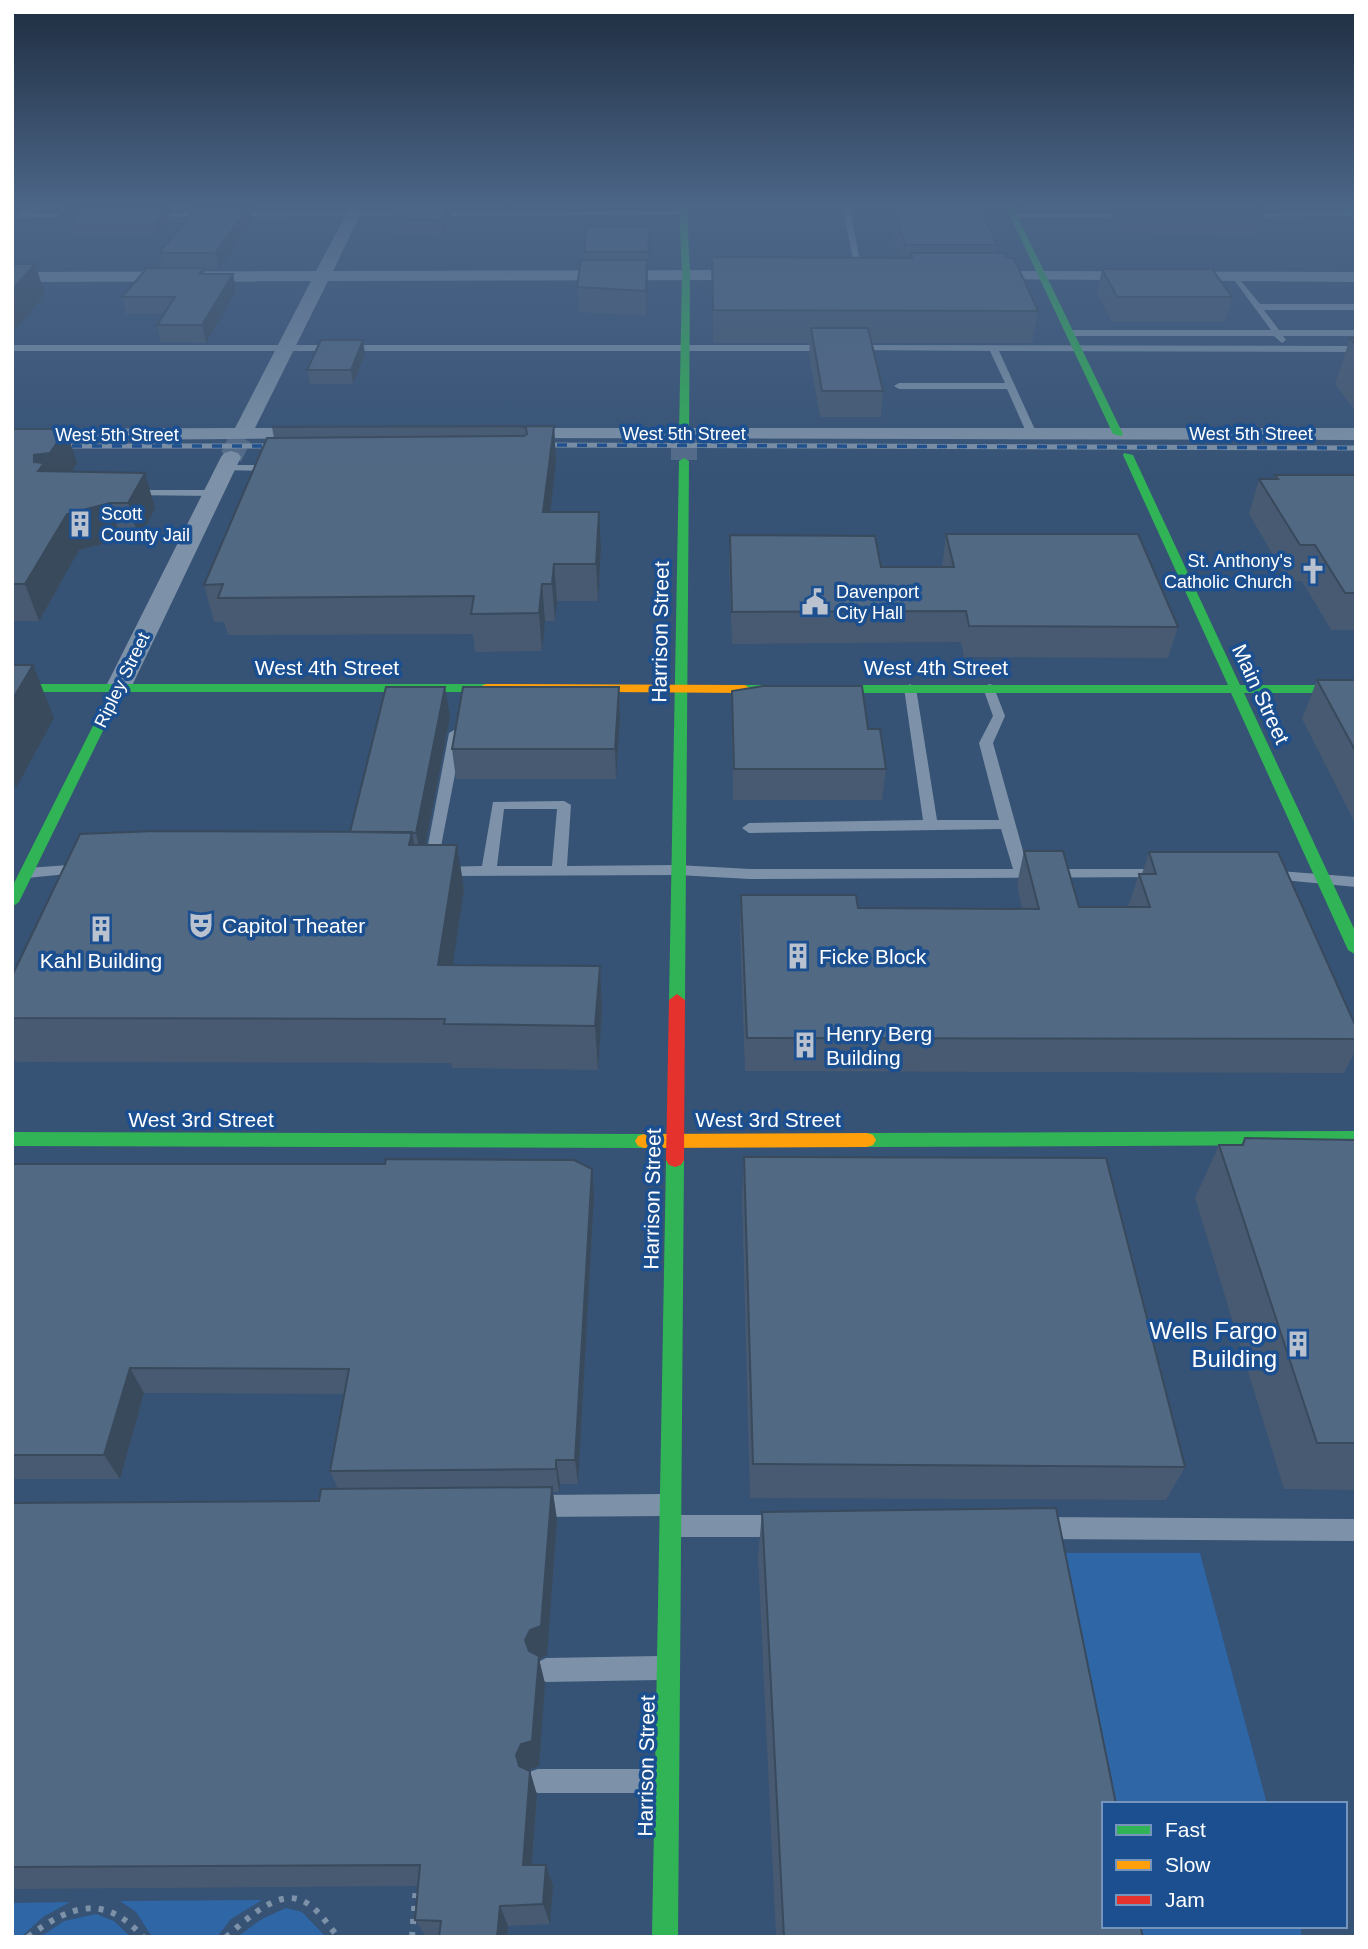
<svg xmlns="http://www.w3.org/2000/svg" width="1368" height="1949" font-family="Arial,sans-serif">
<rect width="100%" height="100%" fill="#365274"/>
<path fill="#2f66a5" d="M1036,1553H1200L1267,1804H1104Z
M262,1900L231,1919L217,1937H152L136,1912L120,1901Z
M70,1902L43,1917L21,1937H12V1903Z
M286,1908L302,1912L326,1937H237L262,1919Z
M96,1914L114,1921L131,1937H40L64,1921Z
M1106,1926H1300L1302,1937H1108Z"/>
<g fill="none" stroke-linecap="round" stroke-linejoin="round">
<path stroke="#546c89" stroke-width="22" stroke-dasharray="22 10" stroke-linecap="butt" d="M231,457L242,434"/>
<path stroke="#546c89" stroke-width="26" stroke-dasharray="26 13" stroke-linecap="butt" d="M684,434V461"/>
<path stroke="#7d92a8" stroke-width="6" stroke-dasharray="5 8" stroke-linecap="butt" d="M28,1937C70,1905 105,1893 143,1937
M226,1937C244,1922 277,1888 303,1901C318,1908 328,1925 338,1937
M412,1937L416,1886"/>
<path fill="#7d92a8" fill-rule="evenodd" d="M842,203H849L863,277L856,275Z
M682,211L685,215L149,217L145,215L149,213Z
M1356,212V216L1240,217L1236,215L1240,213Z
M12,213H78L82,215L78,217H12Z
M1014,213H1134L1138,215L1134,217H1011Z
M1236,275L1260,304H1356V310H1264L1279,330H1356V336H1283L1286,340L1282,343L1274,336H1071L1067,333L1071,330H1271L1232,277Z
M12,345H828L832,348L828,351H12Z
M854,345L1356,346V352L999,351L1037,434L1032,437L1027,434L1007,389H899L894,386L899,383H1005L990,351L851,350L850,348Z
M226,465H275L280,468L275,471L222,470V466Z
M132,490H214L219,493L214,496L128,495V491Z
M910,684L916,688L937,820H999L979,743L993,716L983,688L989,684L993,685L1005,716L993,743L1028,869H1158L1165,874L1163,877L750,879L677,875L442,876L437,874L436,870L426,869L424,866L449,733L456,729L463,733L437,867L482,866L493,802L564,801L571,805L567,866L677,865L750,869H1013L1001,829L749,833L742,828L749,823L923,820L904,688ZM504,809H557L552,866H497Z
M83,864L90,869L88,872L27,878L20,873L27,868Z
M1268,870L1356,877V887L1263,878L1261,875Z
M664,1494L672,1498L675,1505L672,1512L664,1516L536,1517L528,1513L525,1506L528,1499L536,1495Z
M675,1515H779L787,1518L790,1526L787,1534L779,1537H675L667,1534L664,1526L667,1518Z
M1039,1517L1356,1519V1541L1039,1539L1031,1536L1028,1528L1031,1520Z
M659,1656L667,1660L671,1668L667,1676L659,1680L546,1682L538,1678L534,1670L538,1662L546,1658Z
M538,1769H658L667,1772L670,1781L667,1790L658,1793H538L529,1790L526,1781L529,1772Z"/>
<path fill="#7d92a8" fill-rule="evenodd" d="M28,203H43L29,218H19L17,215Z
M352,203H366L333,271L752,270L760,275L752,280L328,281L255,428H315L322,430L325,434L322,438L12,441V429L235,428L311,281L12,282V272L316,271Z
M979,271L1356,272V282L973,279L971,276L973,273Z
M514,428H1356V440L507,438L504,434L507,430Z
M231,451L238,453L241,457L131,688L127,693L118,696L109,693L105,688L221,457L224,453Z"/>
<path fill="#30b455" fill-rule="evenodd" d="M679,203H687L690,275L689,434L684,437L679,434L682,275Z
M1004,203H1011L1123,434L1121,436L1113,434Z
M1336,203H1343L1356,216V222Z
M1124,453L1133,455L1240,685H1356V693H1244L1356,933V955L1348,950L1231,693H745L739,689L745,685H1228L1123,455Z
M684,458L689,461L685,1000L677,1006L669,1000L679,461Z
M12,684H487L493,688L487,692H122L19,902L12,907V887L110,692H12Z
M1356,1131V1145L867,1147L861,1145L858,1140L861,1135L867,1133Z
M12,1132L644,1134L650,1136L653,1141L650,1146L644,1148L12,1146Z
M675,1153L681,1155L684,1160L678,1937H652L666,1160L669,1155Z"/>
<path fill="#ff9f0a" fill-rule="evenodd" d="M487,684L745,685L751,689L745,693L483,691V685Z
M867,1133L873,1135L876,1140L873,1145L867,1147L644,1148L638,1146L635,1141L638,1136L644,1134Z"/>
<path fill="#e5322d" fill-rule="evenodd" d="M677,994L685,1000L684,1160L681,1165L675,1167L669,1165L666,1160L669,1000Z"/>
<g stroke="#7e92a7" stroke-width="5">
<path id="rail" d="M537,445L1356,448
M12,446H282"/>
</g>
<use href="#rail" stroke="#1b4f8f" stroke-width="3.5" stroke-dasharray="10" stroke-linecap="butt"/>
</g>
<path fill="#475a72" d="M72,203H183L178,210H168L171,219L158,237H74L70,225H61L57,212L73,207Z
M399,203H456L454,209H450L451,218L443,236L395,235L393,219Z
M716,203H782V209H716Z
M890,203H979L997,245L996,253L1006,258L1038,311L1032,343H872L883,391L881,417H820L809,354L810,343H713L712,257H899L888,219Z
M1101,203H1254L1262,214L1256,237L1119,233L1111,219L1113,210H1106Z
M249,207L252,222L219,269H204L205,274H233L236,290L206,343L161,342L157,325L164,314H126L122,297L163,268L159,253Z
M650,242L648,269H647L646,316L579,312L577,287L584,260V252Z
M1102,269L1232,297L1225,322H1112L1097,293Z
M1350,338H1356V412L1335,384Z
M365,354L353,384H310L307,370Z
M554,426L556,461L550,512L601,548L598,601H557L555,621H545L542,651L475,652L473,634L228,635L224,622H214L204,585L274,438L272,427Z
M12,429L77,463L72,472L155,508L139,539H121L79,550L39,621H12Z
M1275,475H1356V630H1331L1302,581H1288L1249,514L1259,479H1274Z
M946,534L1178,627L1168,658L964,657L961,642L732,644L729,566L730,535L881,567H942Z
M1317,680H1356V825L1302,719Z
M619,687L620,717L616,779H456L452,749Z
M732,691L868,729L886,769L882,800H733L732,721Z
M450,717L425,845H457L464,889L452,965L600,966L602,1011L598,1070L452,1068L451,1063L16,1062L12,1056V976L350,832Z
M1024,851L1079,907H1128L1139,874H1142L1149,852L1356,1027V1049L1344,1073L745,1071L740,929L741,895L858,908L1022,909L1017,884Z
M1245,1138L1356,1140V1490L1284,1489L1195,1198L1219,1145H1241Z
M744,1157L1185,1467L1166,1500L750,1498L742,1196Z
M12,1164L594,1196L578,1484H560L559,1492H553L557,1520L547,1655L539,1659L545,1684L539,1766L528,1770L530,1771L537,1795L532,1865H546L553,1886L550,1924L508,1926L507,1937H426L415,1920L418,1886L12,1889V1503L319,1501L338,1489L330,1471L344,1394L144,1393L120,1479H12Z
M762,1512L1143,1937H776L758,1556Z"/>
<path fill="#394a5c" d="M176,203H183L178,210Z
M449,203L451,218L443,236L441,220Z
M168,207L171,219L158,237L154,224Z
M249,207L252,222L219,269L215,253Z
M649,226L650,242L648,269V252Z
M647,260L648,284L646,316V291Z
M35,264L45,294L12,334V290Z
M233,274L236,290L206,343L202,325Z
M363,340L365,354L353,384L351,370Z
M554,426L556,461L546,549L543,512Z
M66,429L77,463L56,498L34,462V455Z
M145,473L155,508L139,539L128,503Z
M110,503L121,539L79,550L39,621L25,584L67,514Z
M599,512L601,548L598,601L596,564Z
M554,564L557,601L555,621L552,584Z
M542,584L545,621L542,651L539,613Z
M33,665L54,718L16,788L12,779V700Z
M445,687L450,717L422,863L416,833Z
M619,687L620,717L616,779L615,749Z
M412,832L420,877L409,845Z
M457,845L464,889L446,1010L438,965Z
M600,966L602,1011L598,1070L595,1026Z
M592,1169L594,1196L578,1484L575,1460Z
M130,1368L144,1393L120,1479L104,1455Z
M556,1460L560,1484L559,1492L556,1469Z
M552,1487L557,1520L547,1655L539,1659L545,1684L539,1766L528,1770L524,1780L516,1755L532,1669L525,1640Z
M530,1771L537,1795L530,1886L523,1865Z
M546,1865L553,1886L550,1924L543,1904Z
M500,1906L508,1926L507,1937H497Z"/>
<path fill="#526984" stroke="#394a5c" stroke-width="2" d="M399,203H449L441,220L393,219Z
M892,203H979L997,245H905Z
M1119,203H1254L1262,214L1124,210Z
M198,206L249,207L215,253H159Z
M62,207H168L154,224H70L81,212H57Z
M587,226H649L648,252H584Z
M911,253H1005L1006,258H1014L1038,311L713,310L712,257L912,258Z
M581,260H647L646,291L577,287Z
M12,264H35L12,290Z
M147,268H204L199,274H233L202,325H157L175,297H122Z
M1102,269H1212L1232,297H1117Z
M811,328H868L883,391H822Z
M1350,338H1356V345Z
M321,340H363L351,370H307Z
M520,426L272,427L554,426L543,512H599L596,564H554L552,584H542L539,613L471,614L474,596L218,598L223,584L204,585L267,438L524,436L527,434L526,428Z
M12,429H66L50,453L34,455V462L44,463L38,471L145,473L128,503H110L67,514L25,584H12Z
M1275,475H1356V593H1345L1315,545H1300L1259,479H1278Z
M946,534H1138L1178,627L969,626L966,611L732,612L730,535L875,536L881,567H954Z
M12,665H33L12,700Z
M1317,680H1356V752Z
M763,686H862L868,729H880L886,769H734L732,691Z
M386,687H445L416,833L350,832Z
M463,687H619L615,749H452Z
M156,831L412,832L409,845H457L438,965L600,966L595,1026L444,1024L445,1019L12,1018V976L80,834Z
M1024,851H1063L1079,907H1150L1139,874H1156L1149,852H1278L1356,1027V1039L747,1038L741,895H856L858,908L1039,909Z
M1245,1138L1356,1140V1443H1317L1219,1145H1243Z
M744,1157L1106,1158L1185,1467L753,1464Z
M386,1159L574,1160L592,1169L575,1460H556V1469L330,1471L349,1369L130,1368L104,1455H12V1164H385Z
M552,1487L541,1626L530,1630L525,1640L529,1651L539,1656L532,1741L521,1744L516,1755L519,1766L530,1771L523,1865H546L543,1904L500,1906L497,1937H439L441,1921L415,1920L420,1865L12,1867V1503L319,1501L321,1489Z
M1056,1508L1116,1804H1104V1926H1140L1143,1937H784L762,1512Z"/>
<linearGradient id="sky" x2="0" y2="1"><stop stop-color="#1e2d40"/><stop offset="0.43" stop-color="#4c6688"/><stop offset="1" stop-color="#4c6688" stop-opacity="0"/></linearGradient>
<rect width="1368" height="476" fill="url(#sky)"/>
<defs>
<g id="building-bare" transform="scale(2.1)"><path d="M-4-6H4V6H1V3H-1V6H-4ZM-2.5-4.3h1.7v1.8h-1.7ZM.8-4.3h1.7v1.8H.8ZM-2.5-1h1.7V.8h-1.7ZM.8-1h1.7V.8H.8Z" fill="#b9c2ce" stroke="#1b4f8f" stroke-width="2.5" paint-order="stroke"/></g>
<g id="church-bare" transform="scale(2.1)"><path d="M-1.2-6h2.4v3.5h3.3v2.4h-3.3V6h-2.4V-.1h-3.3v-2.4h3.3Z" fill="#b9c2ce" stroke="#1b4f8f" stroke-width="2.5" paint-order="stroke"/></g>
<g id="civic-bare" transform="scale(2.1)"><path d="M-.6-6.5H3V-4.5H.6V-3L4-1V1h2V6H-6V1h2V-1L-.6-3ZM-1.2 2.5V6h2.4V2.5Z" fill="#b9c2ce" stroke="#1b4f8f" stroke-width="2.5" paint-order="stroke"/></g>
<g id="theatre-bare" transform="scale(2.1)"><path d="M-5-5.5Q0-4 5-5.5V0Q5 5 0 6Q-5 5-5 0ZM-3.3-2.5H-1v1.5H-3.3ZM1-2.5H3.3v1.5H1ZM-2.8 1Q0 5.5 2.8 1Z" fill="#b9c2ce" stroke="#1b4f8f" stroke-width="2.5" paint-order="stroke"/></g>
</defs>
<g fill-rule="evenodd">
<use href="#building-bare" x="80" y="524"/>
<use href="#church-bare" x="1313" y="571"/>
<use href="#civic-bare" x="815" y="602"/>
<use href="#theatre-bare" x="201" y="925"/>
<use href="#building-bare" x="101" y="929"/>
<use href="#building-bare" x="798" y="956"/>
<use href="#building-bare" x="805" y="1045"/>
<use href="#building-bare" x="1298" y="1344"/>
</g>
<g text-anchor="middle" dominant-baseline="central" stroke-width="7" stroke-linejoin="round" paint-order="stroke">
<g font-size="18" fill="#fff" stroke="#1b4f8f">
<text x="684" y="434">West 5th Street</text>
<text x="1251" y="434">West 5th Street</text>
<text x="117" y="435">West 5th Street</text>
<text transform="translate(122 680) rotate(-64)">Ripley Street</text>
</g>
<g font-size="18" fill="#fff" stroke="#1b4f8f" text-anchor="start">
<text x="101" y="514">Scott<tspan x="101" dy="21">County Jail</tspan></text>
<text x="1292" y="561" text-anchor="end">St. Anthony's<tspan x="1292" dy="21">Catholic Church</tspan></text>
<text x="836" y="592">Davenport<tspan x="836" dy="21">City Hall</tspan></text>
</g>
<g font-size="21" fill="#fff" stroke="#1b4f8f">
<text transform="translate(660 632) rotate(-89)">Harrison Street</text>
<text x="327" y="667">West 4th Street</text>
<text x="936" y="667">West 4th Street</text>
<text transform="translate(1261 694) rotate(65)">Main Street</text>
<text x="201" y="1119">West 3rd Street</text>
<text x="768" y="1119">West 3rd Street</text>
<text transform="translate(652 1199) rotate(-89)">Harrison Street</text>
<text transform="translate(646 1766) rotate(-89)">Harrison Street</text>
</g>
<g font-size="21" fill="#fff" stroke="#1b4f8f" text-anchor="start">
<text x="222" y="925">Capitol Theater</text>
<text x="819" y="956">Ficke Block</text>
<text x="101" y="960" text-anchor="middle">Kahl Building</text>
<text x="826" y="1033">Henry Berg<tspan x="826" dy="24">Building</tspan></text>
</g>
<g font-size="24" fill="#fff" stroke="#1b4f8f" text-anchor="end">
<text x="1277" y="1330">Wells Fargo<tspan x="1277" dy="28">Building</tspan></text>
</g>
</g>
<rect width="1368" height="1949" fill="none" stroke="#ffffff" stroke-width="28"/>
<rect x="1102" y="1802" width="245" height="126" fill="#1b4f8f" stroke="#7695bc" stroke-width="2"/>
<rect x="1116" y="1825" width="35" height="10" fill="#30b455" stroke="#7695bc" stroke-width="2"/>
<text x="1165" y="1837" font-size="21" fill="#ffffff">Fast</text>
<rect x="1116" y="1860" width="35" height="10" fill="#ff9f0a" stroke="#7695bc" stroke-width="2"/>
<text x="1165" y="1872" font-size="21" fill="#ffffff">Slow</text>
<rect x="1116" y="1895" width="35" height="10" fill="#e5322d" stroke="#7695bc" stroke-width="2"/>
<text x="1165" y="1907" font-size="21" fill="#ffffff">Jam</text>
</svg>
